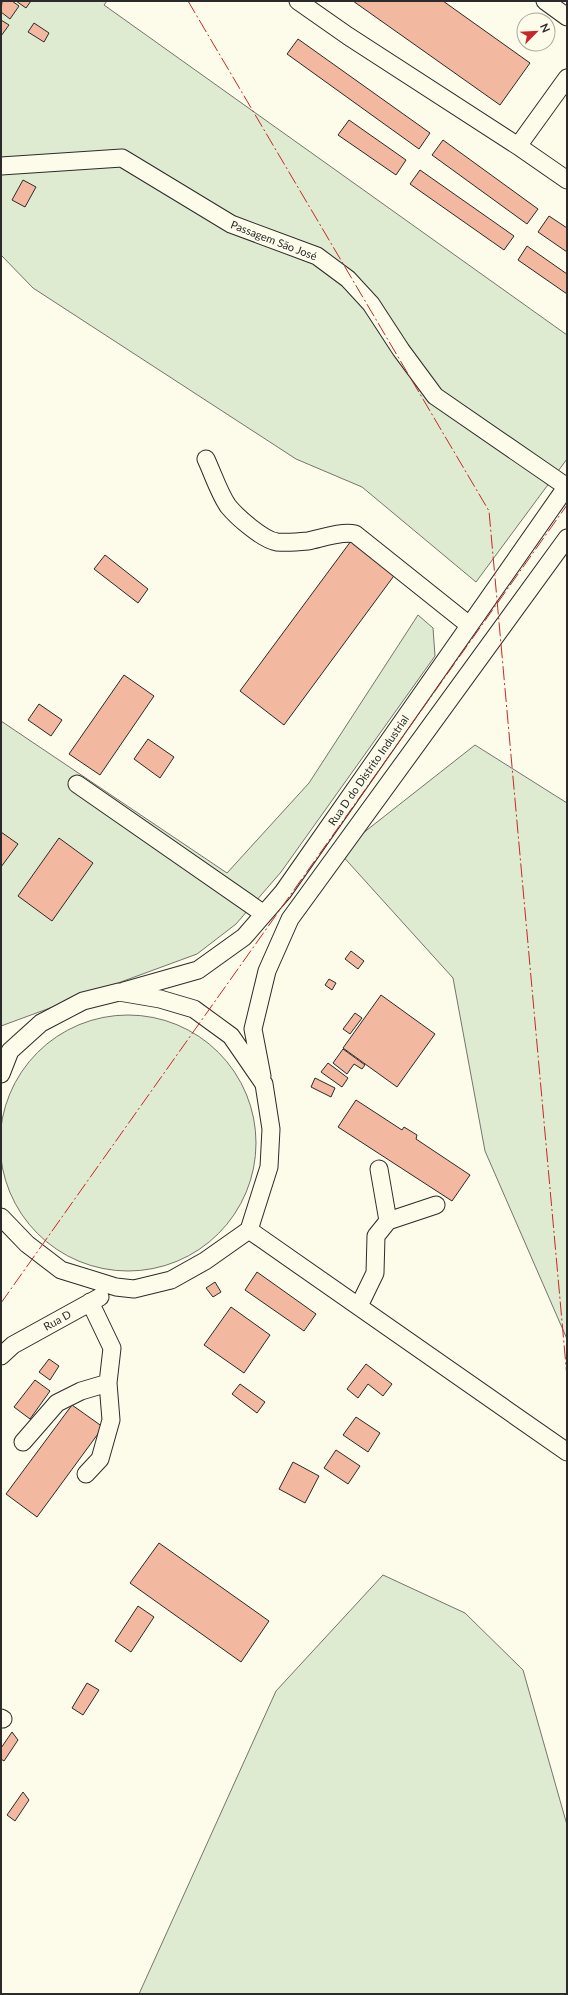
<svg xmlns="http://www.w3.org/2000/svg" width="568" height="1995" font-family="Lato,sans-serif">
<rect width="100%" height="100%" fill="#fdfbea"/>
<path fill="#deebd1" stroke="#74746e" d="M1,1H107L104,5L567,335V459L476,582L362,487L296,459L33,288L1,255Z
M418,615L433,628L435,656L281,872L236,924L197,954L1,1026V721L227,873L309,783Z
M475,745L567,803V1339L485,1151L453,978L339,852Z
M0 1143a128 128 0 1 1 256 0a128 128 0 1 1-256 0Z
M383,1575L465,1613L523,1670L567,1825V1994H139L276,1691Z"/>
<path fill="#f2b8a0" stroke="#2b2b2b" d="M2,1H12L19,6L10,19L1,12Z
M16,1H31L26,8Z
M353,1H443L530,63L500,105Z
M1,20L9,25L1,36Z
M34,23L49,33L44,42L28,32Z
M298,39L430,133L419,149L287,54Z
M349,120L406,160L396,175L338,135Z
M443,140L538,209L527,224L432,155Z
M420,170L514,236L504,250L410,184Z
M23,180L36,187L25,207L12,200Z
M549,216L567,228V252L538,232Z
M527,246L567,274V294L518,260Z
M351,541L396,573L284,725L240,691Z
M105,555L148,589L138,603L94,569Z
M124,675L154,696L100,775L69,754Z
M39,704L62,720L51,736L28,720Z
M148,739L174,757L160,778L134,759Z
M1,832L18,844L1,867Z
M59,838L93,863L52,921L18,896Z
M351,951L364,961L358,969L345,959Z
M329,979L336,983L332,990L325,985Z
M381,995L435,1034L397,1087L343,1048Z
M355,1013L362,1018L350,1034L343,1029Z
M343,1049L365,1065L362,1069L354,1064L347,1074L333,1063Z
M328,1063L348,1078L342,1087L321,1072Z
M315,1078L335,1088L331,1097L311,1087Z
M356,1100L402,1130L404,1127L417,1135L416,1139L470,1175L452,1201L338,1127Z
M257,1272L316,1314L304,1331L245,1290Z
M215,1282L221,1292L213,1297L206,1288Z
M231,1307L270,1335L244,1373L204,1345Z
M49,1359L59,1366L50,1380L39,1372Z
M366,1364L392,1384L383,1396L368,1384L358,1398L347,1389Z
M35,1380L50,1391L30,1419L14,1407Z
M240,1384L265,1402L257,1413L232,1394Z
M72,1405L103,1427L37,1517L6,1494Z
M356,1417L380,1433L368,1452L343,1435Z
M336,1450L360,1466L348,1484L324,1468Z
M293,1462L319,1476L305,1503L279,1489Z
M159,1543L269,1621L241,1662L130,1583Z
M138,1606L154,1617L131,1652L115,1641Z
M87,1683L99,1690L83,1715L72,1708Z
M12,1732L18,1740L4,1761L1,1759V1748Z
M23,1792L29,1800L15,1821L7,1815Z"/>
<g fill="none" stroke-linecap="round" stroke-linejoin="round">
<g stroke="#2b2b2b" stroke-width="19">
<path id="minor" d="M298,1L348,36L518,146
M545,1L567,17
M567,78L518,146L567,180
M1,166L122,158L231,224L317,256L348,279L371,304L401,350L435,396L567,487
M206,459C213,474 219,493 228,506C237,517 263,540 277,542C287,543 298,542 308,541C322,538 342,531 355,534L469,625
M77,784L264,914
M124,991L198,970L244,937L283,892L567,486
M1,1074L10,1051L41,1023L83,1001L119,992L160,999L194,1009L231,1036L264,1084L271,1129L269,1167L249,1230L205,1261L171,1280L134,1289L116,1287L61,1270L27,1244L1,1217
M262,1076L253,1029L267,971L290,919L567,538
M379,1169L388,1221
M249,1230L567,1452
M359,1306L375,1273L376,1236L388,1221L436,1205
M1,1356L13,1345L100,1297
M23,1442L57,1403L81,1391L108,1383L112,1348L90,1302
M86,1474L100,1459L111,1420L108,1383
M1,1718L3,1719"/>
</g>
<use href="#minor" stroke="#fdfbea" stroke-width="17"/>
<path stroke="#c62828" stroke-width="1" stroke-dasharray="14 3 2 3" stroke-linecap="butt" d="M188,1L489,511L567,1377
M1,1303L567,505"/>
</g>
<g text-anchor="middle" dominant-baseline="central" stroke-width="3" stroke-linejoin="round" paint-order="stroke">
<g font-size="11" fill="#2b2b2b" stroke="#fdfbea">
<text transform="translate(274 240) rotate(21)">Passagem São José</text>
<text transform="translate(368 770) rotate(-55)">Rua D do Distrito Industrial</text>
<text transform="translate(57 1320) rotate(-29)">Rua D</text>
</g>
</g>
<rect width="568" height="1995" fill="none" stroke="#2b2b2b" stroke-width="4"/>
<g transform="translate(536 32) rotate(66)"><circle r="19" fill="#fdfbea" stroke="#a9a89e"/>
<path d="M0-3L7 15L0 10L-7 15Z" fill="#c62828"/>
<text y="-6" font-size="11" font-weight="bold" text-anchor="middle" fill="#2b2b2b">N</text>
</g>
</svg>
